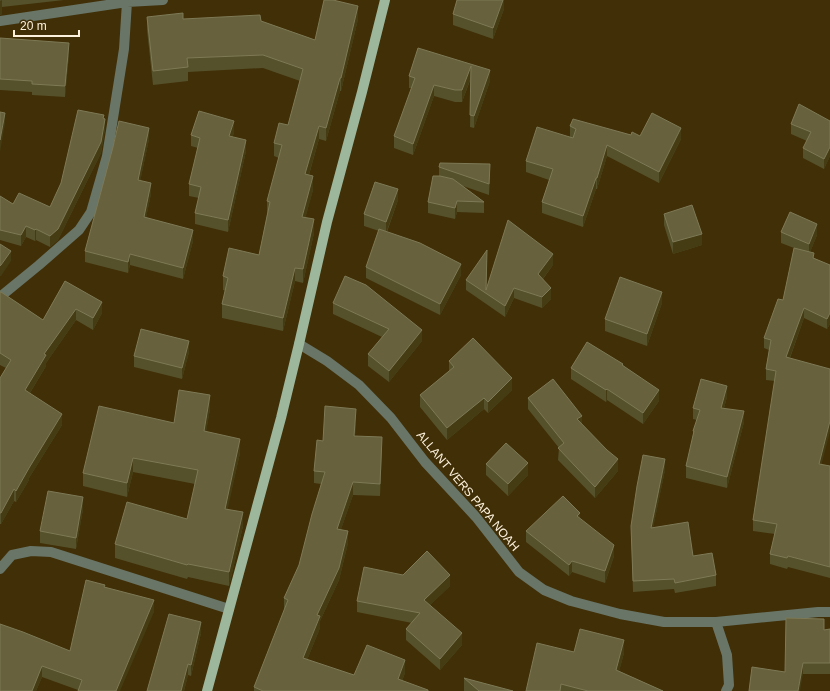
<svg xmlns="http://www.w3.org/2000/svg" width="830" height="691" font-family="Arial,sans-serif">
<rect width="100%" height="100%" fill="#402f07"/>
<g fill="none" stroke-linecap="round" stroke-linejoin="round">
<path stroke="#687567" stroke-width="10" d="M0,21L127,2L163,0
M0,297L39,265L79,230L91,212L107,156L124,49L127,2
M299,344L327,361L359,385L391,418L425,462L476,517L519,572L544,590L571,601L620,614L664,622H716L818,612H830
M0,569L12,555L31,551L51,552L229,609
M716,622L727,655L729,685L726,691"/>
<path stroke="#9cb79b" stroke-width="10" d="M207,691L281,418L299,344L327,222L362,92L385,0"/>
</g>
<path fill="#55512a" d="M0,0H64L2,7V14L0,15Z
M504,0V9L493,39L453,25V14Z
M147,17L183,19L261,21L315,40L358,19L341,91H340L326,141L319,139L309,175L313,190L305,218L314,233L303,283L295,281L283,331L222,318V304L226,291L223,290V276L259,255L267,214V201L279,158L274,156V143L288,125L300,81L263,68L188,72V81L153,85L147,30Z
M0,38L69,54L65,97L32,95V92L0,90Z
M418,48L490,81L474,128L470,127L471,78L462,102H455L434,96L413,155L394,148V136L412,88H409V76Z
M104,118L105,129L101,153L58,240L50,247L36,240L35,241L26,237L21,246L0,240V196L13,204L50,207L61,183L66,164Z
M830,121V156L824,169L803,158V148L807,141L791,134V124Z
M570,126L640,136L681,139L659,183L607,156L597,189H596L583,227L542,213V202L549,180L526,172V161L570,137Z
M234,133L232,137L246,151L228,232L195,224V213L199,198L189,196V184L198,148L191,146V135Z
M149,139L140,181L151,194L146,217L193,241L183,279L130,265L128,273L85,262V251Z
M439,167L490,175L489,195L463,186L484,202V213L457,212L455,219L428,213V202L439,176Z
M398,200L387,232L461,275L440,315L366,278V267L379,231L364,226V214Z
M664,214L702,245L673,254L664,225Z
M781,232L817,235L810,252L814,258L830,265V324L827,329L804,318L790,358L822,464L830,466V578L788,567L787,569L770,564V554L775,534L753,531V520L775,381L766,380V369L769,350L764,348V338L783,300L794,248L781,243Z
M487,260L486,289L553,265L543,279L551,299L542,308L514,298L505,317L466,290V280Z
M65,281L102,313L93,330L76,320L46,363V366L30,393L62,425L29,478V480L16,502L14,501L1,524H0V378L6,368L0,365V292L43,320Z
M333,303L422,341L389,382L368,366V354L382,337L333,314Z
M662,303L647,346L605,331V319Z
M189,352L182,379L134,367V356Z
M449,361L512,390L488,413L484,409L447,440L420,407V395L449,371Z
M623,365L659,401L643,424L607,400L606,402L571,379V368Z
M727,397L724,408L744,422L727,488L686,478V466L693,435V431L697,420L693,419V408Z
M528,398L582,424L618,471L595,498L558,460L559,448L528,409Z
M210,409L206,431L240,453L227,509L243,526L229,586L188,577L187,579L115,558V544L187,519L195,484L133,472L127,497L83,486V473L174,423Z
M356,421L355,436L382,449L380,496L353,495L341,529L348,543L339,580L320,621V628L307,660L354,675L405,673L402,681L428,691H254V687L284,610V598L299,565L321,484L314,483V471L323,441Z
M486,464L528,475L508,496L486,475Z
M665,470L653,527L693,556L716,575V586L675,593L674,589L633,592L631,526Z
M83,509L76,549L40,543V531Z
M580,519L614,556L605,583L572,572L569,576L526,542V531Z
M450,586L430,605L462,645L440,670L406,640V629L412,623L357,612V601Z
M105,587L154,612L78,690L42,677L36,691H0V624L70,651Z
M830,629V674H803L785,672L824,630Z
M201,633L191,676L188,675L184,691H147Z
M574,652L624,653L619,671L663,691H526Z
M464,678L513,691H464Z"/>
<path fill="#453c14" d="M2,0V14L0,15V1Z
M501,0H504V9L493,39V28Z
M358,6V19L341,91V78Z
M69,43V54L65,97V86Z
M471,66V77L462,102V90Z
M490,70V81L474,128V116Z
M340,78V91L326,141V128Z
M434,85V96L413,155V144Z
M5,113V124L0,152V140Z
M104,115V126L105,119V129L101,153L58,240L50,247V236L103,118Z
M234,121V133L229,148V136Z
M319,126V139L305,188V174Z
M149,128V139L138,192V180Z
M681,128V139L659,183V172Z
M246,140V151L228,232V220Z
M607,145V156L597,189V178Z
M830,147V156L824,169V159Z
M313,176V190L302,231V217Z
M596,178V189L583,227V216Z
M151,183V194L144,228V217Z
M398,189V200L386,233V222Z
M457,201V212L455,219V208Z
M314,219V233L303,283V269Z
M817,224V235L809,255V244Z
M26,226V237L21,246V235Z
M36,229V240L35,241V230Z
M193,230V241L183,279V268Z
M702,234V245L673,254V242Z
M11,251V261L1,276H0V266Z
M130,254V265L128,273V262Z
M553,254V265L538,285V274Z
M461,264V275L440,315V304Z
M295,268V281L283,331V318Z
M514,288V298L505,317V306Z
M551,288V299L542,308V297Z
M662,292V303L647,346V334Z
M102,302V313L93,330V318Z
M804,308V318L786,368V357Z
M76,309V320L46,363V366L25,401V390L44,354Z
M830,313V324L827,329V319Z
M422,330V341L389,382V371Z
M189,341V352L182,379V368Z
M512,378V390L488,413V402Z
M727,386V397L721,419V408Z
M607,389V400L606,402V390Z
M659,390V401L643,424V413Z
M210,395V409L204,445V431Z
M484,398V409L447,440V428Z
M356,409V421L354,448V436Z
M744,411V422L727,488V477Z
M62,414V425L29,478V480L16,502V491L29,468Z
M582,416V427L577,419Z
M830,421V432L819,474V464Z
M382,437V449L380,496V484Z
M240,439V453L225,522V509Z
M133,458V472L127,497V483Z
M618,459V471L595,498V487Z
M665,459V470L651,538V528Z
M528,463V475L508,496V484Z
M353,482V495L337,541V529Z
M14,489V501L1,524V513Z
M83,497V509L76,549V538Z
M243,512V526L229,586V572Z
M580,513V524L577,516Z
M348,531V543L339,580L320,621V628L303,670V658L317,615Z
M614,545V556L605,583V571Z
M572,561V572L569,576V565Z
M450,575V586L424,611V600Z
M154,600V612L120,691H116Z
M201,622V633L191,676V665Z
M462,633V645L440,670V659Z
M624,640V653L616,683V670Z
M405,660V673L398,691V679Z
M803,663V674L800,691H798Z
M188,664V675L184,691H181Z
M42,666V677L36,691H32Z"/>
<path fill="#67623d" stroke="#7e7956" d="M324,0H333L358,6L341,78H340L326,128L319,126L305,174L313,176L302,217L314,219L303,269L295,268L283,318L222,304L228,278L223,276L229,248L259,255L270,202L267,201L282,145L274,143L279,123L288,125L303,69L263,55L187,58L188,67L153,71L147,17L183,13V19L260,15L261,21L315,40Z
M457,0H503L493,28L453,14Z
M0,38L28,40L69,43L65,86L32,84V81L0,79Z
M418,48L490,70L474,116L470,115L471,66L462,90H455L434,85L413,144L394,136L415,78L409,76Z
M799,104L830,121V147L824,159L803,148L811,132L791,124Z
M78,110L104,115L103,118L105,119L101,142L58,229L50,236L36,229L35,230L26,226L21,235L0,230V196L13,204L19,193L50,207L61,183Z
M199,111L234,121L229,136L246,140L228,220L195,213L201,187L189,184L200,138L191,135Z
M0,112L5,113L0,140Z
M652,113L681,128L659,172L607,145L597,178H596L583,216L542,202L553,169L526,161L537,127L573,138L576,129L570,126L573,119L631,135L632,132L640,136Z
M119,121L149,128L138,180L151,183L144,217L193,230L183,268L130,254L128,262L85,251L113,147Z
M440,163L490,164L489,184L439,167Z
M433,176H440L453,179L484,202L457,201L455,208L428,202Z
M375,182L398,189L386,222L364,214Z
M692,205L702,234L673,242L664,214Z
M790,212L817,224L809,244L781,232Z
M508,220L553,254L538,274L551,288L542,297L514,288L505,306L466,280L487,250L486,290Z
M379,229L420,243L461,264L440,304L366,267Z
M0,244L11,251L1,265L0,266Z
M794,248L814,253L813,258L830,265V313L827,319L804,308L786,357L830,369V421L819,464L830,466V567L788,556L787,558L770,554L777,524L753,520L776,371L766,369L771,340L764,338L778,299L783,300Z
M345,276L366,285L422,330L389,371L368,354L389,329L333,303Z
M620,277L662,292L647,334L605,319Z
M65,281L102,302L93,318L76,309L44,354L46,355L25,390L62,414L29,468L16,491L14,489L1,513H0V378L11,360L0,353V292H1L43,320Z
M141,329L189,341L182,368L134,356Z
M473,338L512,378L488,402L484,398L447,428L420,395L454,367L449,361Z
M587,342L623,364L622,365L659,390L643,413L607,389L606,390L571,368Z
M553,379L582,416L577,419L607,450L618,459L595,487L558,448L564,443L528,398Z
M701,379L727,386L721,408L744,411L727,477L686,466L694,431H693L700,410L693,408Z
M179,390L210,395L204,431L240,439L225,509L243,512L229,572L188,564L187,565L115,544L127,502L187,519L198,470L133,458L127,483L83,473L99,406L174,423Z
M325,406L356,409L354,436L382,437L380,484L353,482L337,529L348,531L339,568L317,615L320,616L303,658L354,675L367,645L405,660L398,679L428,690V691H263L254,687L288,600L284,598L299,565L312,514L325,472L314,471L317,440L323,441Z
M506,443L528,463L508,484L486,464Z
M643,455L665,459L651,528L688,522L693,556L712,553L716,575L675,583L674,579L633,581L631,526L637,486Z
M48,491L83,497L76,538L40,531Z
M563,496L580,513L577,516L614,545L605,571L572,561L569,565L526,531Z
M427,551L450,575L424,600L462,633L440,659L406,629L420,613L357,601L364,567L403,575Z
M86,580L105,585L104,587L154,600L116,691H78L82,680L42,666L32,691H0V624L23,632L70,651Z
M169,614L201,622L191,665L188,664L181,691H147Z
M786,618L824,619V630L830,629V663H803L798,691H749L752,667L785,672Z
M580,629L624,640L616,670L663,691H588L561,684L560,691H526L537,643L574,652Z
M464,678L513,691H479Z"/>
<g text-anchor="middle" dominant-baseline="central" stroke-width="3" stroke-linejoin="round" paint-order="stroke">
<g font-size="12" fill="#fcf1dd" stroke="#402f07">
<text transform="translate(468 491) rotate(50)">ALLANT VERS PAPA NOAH</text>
</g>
</g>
<path d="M14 30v6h65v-6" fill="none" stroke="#fcf1dd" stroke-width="2"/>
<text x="20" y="30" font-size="12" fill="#fcf1dd" stroke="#402f07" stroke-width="3" paint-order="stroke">20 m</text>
</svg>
